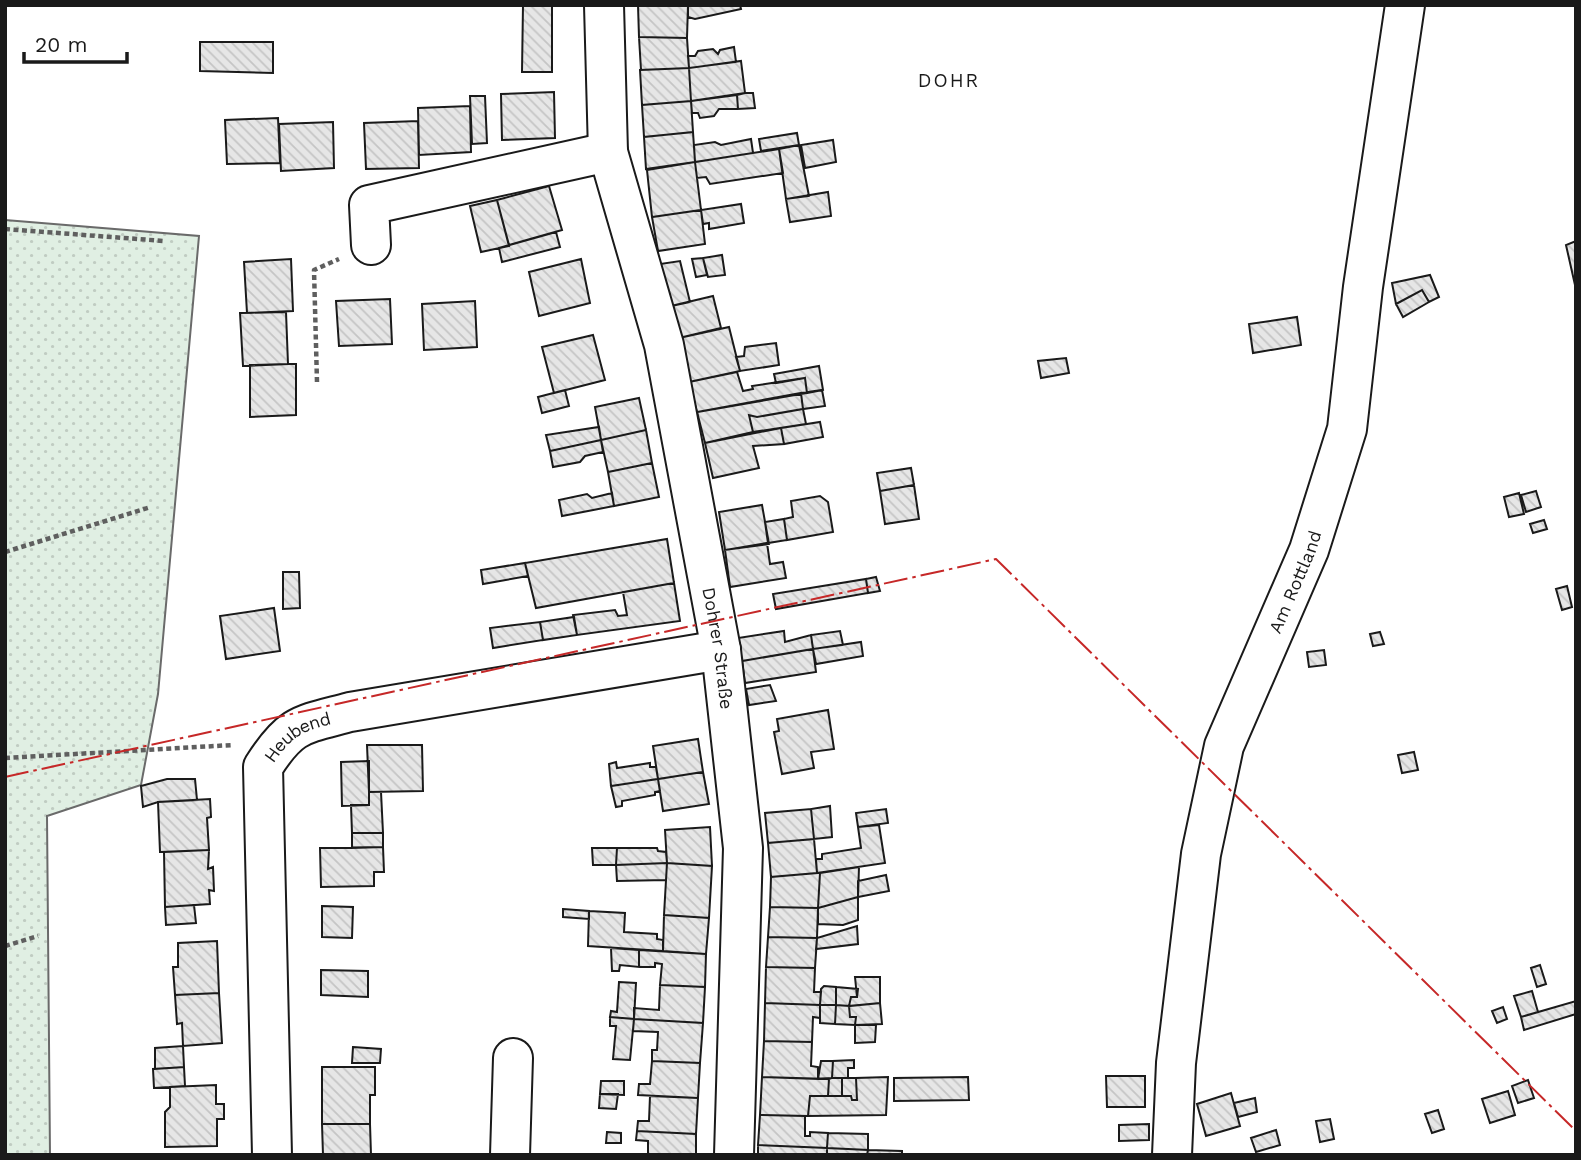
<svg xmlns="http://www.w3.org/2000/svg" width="1581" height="1160" font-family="'Work Sans',sans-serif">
<defs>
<pattern id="park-dots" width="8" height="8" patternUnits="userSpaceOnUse" patternTransform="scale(1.75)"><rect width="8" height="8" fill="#e0efe3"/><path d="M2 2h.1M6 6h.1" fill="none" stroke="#c0ccc2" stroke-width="1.8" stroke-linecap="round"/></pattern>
<pattern id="building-back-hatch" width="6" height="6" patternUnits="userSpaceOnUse" patternTransform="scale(1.75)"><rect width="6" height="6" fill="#e6e6e6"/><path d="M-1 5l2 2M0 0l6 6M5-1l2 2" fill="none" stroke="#c5c5c5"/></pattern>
</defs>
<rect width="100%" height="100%" fill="#fff"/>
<path fill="url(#park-dots)" stroke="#6a6a6a" stroke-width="2" d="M5,220L199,236L158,694L141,785L47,816L50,1155H5Z"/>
<path fill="url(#building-back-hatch)" stroke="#1a1a1a" stroke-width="2" d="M523,5H552V72H522Z
M638,5H688L687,38L639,37Z
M688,5H740L741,9L695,19L688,17Z
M639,37L687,38L689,68L641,70Z
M200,42H273V73L200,71Z
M734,47L736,62L689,68L688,56H695L698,51L713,49L718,54L720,50Z
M741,61L745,93L691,101L689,68Z
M689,68L691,101L642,105L640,70Z
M554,92L555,138L502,140L501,94Z
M745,93H753L755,108L738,109L737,95Z
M737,95L738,109H719L714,116L700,118L698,113H692L691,101Z
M470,96H485L487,143L472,144Z
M691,101L693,132L644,137L642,105Z
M470,106L471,152L419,155L418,108Z
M278,118L280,163L227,164L225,120Z
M418,121L419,168L366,169L364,123Z
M333,122L334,168L281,171L279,124Z
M693,132L695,162L646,169L644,137Z
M797,133L799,145L761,151L759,139Z
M751,139L753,153L695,162L694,145L715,142L721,145Z
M833,140L836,162L805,168L801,145Z
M799,145L809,196L786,199L779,149Z
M779,149L783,173L710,184L706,177L697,178L695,162Z
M695,162L701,210L652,217L647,170Z
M549,186L562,230L509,245L497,200Z
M828,192L831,216L790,222L786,199Z
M497,200L509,246L481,252L470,206Z
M741,204L744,223L709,229V223L703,224L701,210Z
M701,210L705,244L658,251L652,217Z
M556,232L560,247L502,262L499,248Z
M1576,241V284L1575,285L1566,245Z
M722,255L725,275L708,277L703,258Z
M703,258L707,275L696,277L692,259Z
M291,259L293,311L247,313L244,262Z
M581,259L590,303L539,316L529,272Z
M680,261L690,302L671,306L660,264Z
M1430,275L1439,297L1429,302L1422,290L1396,304L1392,283Z
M1422,290L1429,302L1403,317L1396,304Z
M713,296L721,328L679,338L671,306Z
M390,299L392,344L339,346L336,301Z
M475,301L477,347L424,350L422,304Z
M286,312L288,364L243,366L240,313Z
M1297,317L1301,345L1253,353L1249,324Z
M729,327L740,371L689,382L679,338Z
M593,335L605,380L554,393L542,347Z
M776,343L779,365L740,371L736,357L744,356L745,347Z
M1066,358L1069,373L1041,378L1038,361Z
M288,364H296V415L250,417V365Z
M819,366L823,390L807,393L805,378L776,383L774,374Z
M737,372L743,391L753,389L752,386L805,378L807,393L697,412L689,382Z
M565,390L569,406L542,413L538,397Z
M822,390L825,406L803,409L801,393Z
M801,393L803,409L757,417L749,415L753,432L705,443L697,412Z
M639,398L646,430L601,440L595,407Z
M803,409L806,424L753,432L749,415L757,417Z
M820,422L823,437L784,444L781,428Z
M599,427L601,440L550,451L546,435Z
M781,428L784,444L753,446L759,468L713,478L705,443Z
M646,430L652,463L608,472L601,440Z
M601,440L603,452L585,456L580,462L553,467L550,451Z
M652,463L659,497L614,506L608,472Z
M911,468L914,485L880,491L877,473Z
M914,485L919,519L885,524L880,491Z
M1536,491L1541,507L1526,512L1521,495Z
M612,493L614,506L562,516L559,500L587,494L592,498Z
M1519,493L1524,514L1509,517L1504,497Z
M820,496L828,502L833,532L787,540L784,519L793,517L791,501Z
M762,505L769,544L725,550L719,512Z
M784,519L787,540L768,543L765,522Z
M1544,520L1547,529L1533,533L1530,524Z
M667,539L674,583L536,608L525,563Z
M767,543L770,564L783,562L786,578L730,587L725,550Z
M525,563L528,576L483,584L481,570Z
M283,572H299L300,608L283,609Z
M876,577L880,591L868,593L866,579Z
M866,579L868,593L776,609L773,594Z
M674,583L680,621L577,635L573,615L615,610L618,616L627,615L623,592Z
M1567,586L1572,607L1562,610L1556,589Z
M274,608L280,651L226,659L220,616Z
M574,617L577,635L543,640L540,622Z
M540,622L543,640L493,648L490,628Z
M784,631L785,642L811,635L813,649L742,661L738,638Z
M840,631L843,645L813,649L811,635Z
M1380,632L1384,644L1373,646L1370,634Z
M861,642L863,656L816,664L813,649Z
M813,649L816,672L745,683L742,661Z
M1324,650L1326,665L1309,667L1307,652Z
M770,685L776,701L749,705L746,689Z
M828,710L834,749L811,752L814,768L782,774L774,732L779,731L777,719Z
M698,739L703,772L658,779L653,746Z
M367,745H422L423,791L369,792Z
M1414,752L1418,770L1402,773L1398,755Z
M369,761V805L342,806L341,762Z
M616,762L617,768L650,763V767H656L658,779L611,786L609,764Z
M703,772L709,804L663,811L658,779Z
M167,779H195L197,800L158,802L143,807L141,786Z
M658,779L660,791L655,792V795L622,801V806L616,807L611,786Z
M369,792H381L383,833H352L351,805H369Z
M210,799L211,817L207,818L209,850L160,852L158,802Z
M830,806L832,837L814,839L811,809Z
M811,809L814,839L768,843L765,813Z
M886,809L888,823L858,827L856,813Z
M879,825L885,863L817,873L816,859H822V854L861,848L858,827Z
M710,827L712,866L667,863L665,830Z
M352,833H383V847L352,848Z
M814,839L817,873L771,877L768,843Z
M383,847L384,872H374V886L321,887L320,848Z
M592,848H617L616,865H593Z
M617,848H657L658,851L666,852L667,863L616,865Z
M209,850L208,869L213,867L214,891L209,890L210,904L165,907L164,852Z
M667,863L666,880L617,881L616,865Z
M667,863L712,866L709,918L664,915Z
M859,867L858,897L818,908L820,873Z
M817,873H820L818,908L770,907L771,877Z
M886,875L889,891L858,897V881Z
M858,897V920L843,925L818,924V908Z
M194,905L196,923L166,925L165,907Z
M322,906L353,907L352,938L322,937Z
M770,907L818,908L817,938L768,937Z
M563,909L589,911V919L563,917Z
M589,911L625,913L624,932L657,934V939L663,940V951L588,946Z
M664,915L709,918L706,954L663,951Z
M857,926L858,944L816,949L817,938Z
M768,937L817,938L815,968L766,967Z
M217,941L219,993L175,995L173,967H178V943Z
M611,948L639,950V967L620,965L619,971H612Z
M639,950L706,954L705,987L660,985L662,964L655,963V967H639Z
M1540,965L1546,984L1537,987L1531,968Z
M766,967L815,968L814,992H821L820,1005L765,1003Z
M321,970L368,971V997L321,995Z
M855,977H880V1003L849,1006L851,997H857Z
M619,982L636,983L634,1019L610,1017L611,1011L617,1012Z
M660,985L705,987L703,1023L634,1019V1008L659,1010Z
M824,986L836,987V1005H820L821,989Z
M836,987L858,989L857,997H851L849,1006L836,1005Z
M1532,991L1538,1012L1521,1017L1514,996Z
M219,993L222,1043L183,1046L182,1023L177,1024L175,995Z
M1576,1001V1014L1524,1030L1521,1017Z
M765,1003L820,1005V1018L813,1017L812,1042L764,1041Z
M880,1003L882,1024L855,1025L856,1017H850L849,1006Z
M820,1005H836L835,1024L820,1023Z
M836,1005L849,1006L850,1017H856L855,1025L835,1024Z
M1503,1007L1507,1019L1497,1023L1492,1011Z
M610,1017L634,1019L630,1060L613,1059L616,1026H610Z
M634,1019L703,1023L700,1063L652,1061V1050H657L658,1032L633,1031Z
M855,1025H876L875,1042L855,1043Z
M764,1041L812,1042L811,1066L818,1067V1079L762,1077Z
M183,1046L184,1067L155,1069V1048Z
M353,1047L381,1049L380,1063H352Z
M854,1060V1068H848V1078H832L833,1061Z
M652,1061L700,1063L698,1098L638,1095L639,1084H650Z
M821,1061H833L832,1078L818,1079Z
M184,1067L185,1086L154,1088L153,1069Z
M322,1067H375V1095H370V1124H322Z
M1106,1076H1145V1107H1107Z
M762,1077L829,1079L828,1096H810L808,1116L760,1115Z
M888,1077L886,1115L808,1116L810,1096H851L852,1100H857L856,1078Z
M968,1077L969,1100L894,1101V1078Z
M832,1078H842V1096H828L829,1079Z
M842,1078H856L857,1100H852L851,1096H842Z
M1528,1080L1534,1098L1518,1103L1512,1086Z
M601,1081H624V1095L600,1094Z
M216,1085V1104H224V1119H217V1146L165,1147V1112L170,1107V1087Z
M1508,1091L1515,1115L1490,1123L1482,1099Z
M1231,1093L1240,1126L1206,1136L1197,1104Z
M600,1094H618L616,1109L599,1108Z
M650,1096L698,1098L696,1134L637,1131L638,1121H649Z
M1255,1098L1257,1112L1238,1117L1234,1103Z
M1438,1110L1444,1129L1432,1133L1425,1114Z
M760,1115L805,1116V1136H810V1132L828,1133L827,1148L758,1145Z
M1330,1119L1334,1139L1320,1142L1316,1121Z
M322,1124H370L371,1155H376H323Z
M1149,1124V1140L1119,1141V1125Z
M1276,1130L1280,1145L1256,1152L1251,1138Z
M637,1131L696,1134V1155H648V1141L636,1140Z
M607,1132L621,1133V1143H606Z
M828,1133L868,1134V1150L827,1148Z
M758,1145L827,1148V1155H758Z
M827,1148L868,1150L867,1155H827Z
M868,1150L902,1151V1155H867Z"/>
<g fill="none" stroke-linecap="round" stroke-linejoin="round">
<g stroke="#1a1a1a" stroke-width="42">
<g id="minor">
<path id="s1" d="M604,5L608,152L664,345L721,650L743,848L734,1155"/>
<path d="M371,245L369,205L608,152"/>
<path id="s2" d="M272,1155L263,767C291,723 301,725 350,712L721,650"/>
<path d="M510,1155L513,1058"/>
<path id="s3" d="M1172,1155L1176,1063L1201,854L1224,746L1309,550L1347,429L1363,287L1405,5"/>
</g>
</g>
<path stroke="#5f5f5f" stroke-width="4.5" stroke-dasharray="5 3.5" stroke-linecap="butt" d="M5,229L164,241
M317,382L314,270L339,259
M5,552L151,507
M5,758L233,745
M5,946L38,936"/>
<use href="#minor" stroke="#fff" stroke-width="38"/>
<path stroke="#c62828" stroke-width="2" stroke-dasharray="24 5 3.5 5" stroke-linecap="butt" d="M5,777L996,559L1576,1131"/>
</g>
<g text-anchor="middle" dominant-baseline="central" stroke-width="5" stroke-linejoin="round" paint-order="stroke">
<g font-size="18" fill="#1a1a1a" stroke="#fff">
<text stroke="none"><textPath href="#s3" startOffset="592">Am Rottland</textPath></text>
<text stroke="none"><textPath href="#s1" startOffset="656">Dohrer Straße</textPath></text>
<text stroke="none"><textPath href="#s2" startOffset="436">Heubend</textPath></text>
</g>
<g font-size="19" letter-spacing="2" fill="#1a1a1a" stroke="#fff">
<text x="949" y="80">DOHR</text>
</g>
</g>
<rect width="1581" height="1160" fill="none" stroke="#1a1a1a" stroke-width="14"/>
<path d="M24 52v10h103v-10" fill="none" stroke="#1a1a1a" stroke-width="3.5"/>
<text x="35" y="52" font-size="21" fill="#1a1a1a" stroke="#ffffff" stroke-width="5" paint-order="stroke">20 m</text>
</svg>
